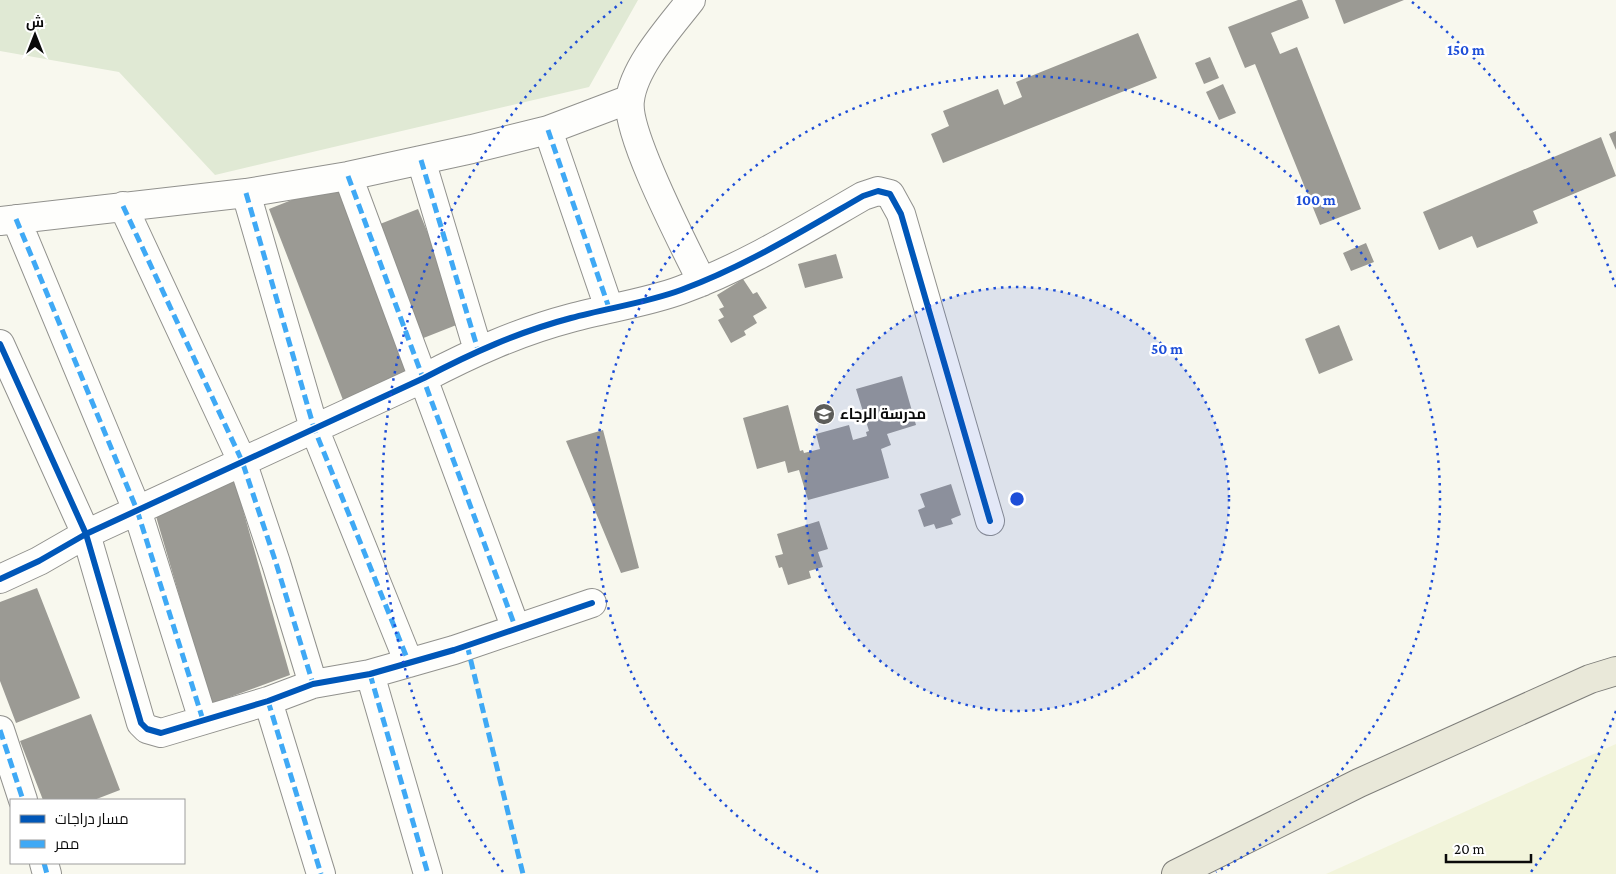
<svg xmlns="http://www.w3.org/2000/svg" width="1616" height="874" font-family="'Crimson Pro',Cairo,serif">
<rect width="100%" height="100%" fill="#f8f8ee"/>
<path fill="#f2f4db" d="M1616,744V874H1326L1551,773Z"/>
<path fill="#e0e9d4" d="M0,0H638L589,87L215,175L119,72L0,51Z"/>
<path fill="#9b9a94" d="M1298,0H1302L1309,18L1271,33L1280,54L1297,47L1361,209L1320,225L1255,64L1245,68L1228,27Z
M1335,0H1404L1344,24Z
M1138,33L1157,78L943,163L931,134L949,126L943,111L998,89L1004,105L1022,97L1016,82Z
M1210,57L1219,78L1204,84L1195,63Z
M1223,84L1236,113L1219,120L1206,92Z
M1616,131V150L1609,134Z
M1601,137L1616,176L1533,211L1538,223L1477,248L1472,236L1439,250L1423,212Z
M337,182L411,374L343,400L269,209Z
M418,209L464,322L421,339L375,226Z
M1366,243L1374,262L1351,271L1343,253Z
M836,254L843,278L805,288L798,264Z
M743,279L753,294L757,292L767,308L753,316L757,323L744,331L746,335L731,343L718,320L724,317L719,309L724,307L717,295Z
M1339,325L1353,360L1319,374L1305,339Z
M902,376L916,425L887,434L891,445L881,449L889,478L808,500L799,470L788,473L785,461L757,469L743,418L788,405L800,451L803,450L804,453L820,449L816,434L849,425L853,440L867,436L866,432L869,431L856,389Z
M603,430L639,568L621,573L566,441Z
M233,475L290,675L211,704L155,513Z
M951,484L961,515L951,519L953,524L936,529L934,524L924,527L918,510L925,507L920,494Z
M819,521L828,549L818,552L823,567L809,571L811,578L788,585L782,567L779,568L775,556L783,554L777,534Z
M37,588L80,698L16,723L0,681V602Z
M91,714L120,790L94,800H43L20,741Z"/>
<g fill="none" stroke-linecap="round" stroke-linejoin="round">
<g stroke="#91918d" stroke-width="30">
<path id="minor" d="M691,0C671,26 634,66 630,100C625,133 685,247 702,282
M548,130L609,308
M421,160L478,350
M348,176L516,629
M246,193L314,428L409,663
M123,206L242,461L276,563L313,684
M16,219L137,510L203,720
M0,221L246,193L348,176L472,149L548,130L630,99
M0,344L86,534L141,723L147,729L161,733L268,701L313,684L370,674L454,650L592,603
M0,579L39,561L86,534L424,378C472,353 518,332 571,318C607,308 646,303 681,290C746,266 804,230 863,196L878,191L890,194L901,214L990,521
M370,674L428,874
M268,701L321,874
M0,730L23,800
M44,863L47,874"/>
</g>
<g stroke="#7e7e7a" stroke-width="30">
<path id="major" d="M1176,874L1359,783L1590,679L1616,671"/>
</g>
<use href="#minor" stroke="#fefefc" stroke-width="28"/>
<use href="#major" stroke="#e9e8d9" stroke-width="28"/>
<path stroke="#3fa9f5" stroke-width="5" stroke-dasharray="10 5" stroke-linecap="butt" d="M548,130L609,308
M421,160L478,350
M348,176L516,629
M246,193L314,428L409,663
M123,206L242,461L276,563L313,684
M16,219L137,510L203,720
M467,645L523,874
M370,674L428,874
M268,701L321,874
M0,730L23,800
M44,863L47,874"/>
<g stroke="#fff" stroke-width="9">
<path id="cycleway" d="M0,344L86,534L141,723L147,729L161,733L268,701L313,684L370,674L454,650L592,603
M0,579L39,561L86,534L424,378C472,353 518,332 571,318C607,308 646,303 681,290C746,266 804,230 863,196L878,191L890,194L901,214L990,521"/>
</g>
<use href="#cycleway" stroke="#0057b8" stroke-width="6"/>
</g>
<circle cx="1017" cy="499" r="212" fill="#1d4ed8" fill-opacity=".12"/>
<g fill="none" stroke="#1d4ed8" stroke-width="2.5" stroke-dasharray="2.5 5">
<circle cx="1017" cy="499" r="212"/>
<path d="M818 872A423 423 0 1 1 1216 872"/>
<path d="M1616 711A635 635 0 0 1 1531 872M503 872A635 635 0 0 1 622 2M1412 2A635 635 0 0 1 1616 287"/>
</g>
<defs>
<g id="school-disc" transform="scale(1.125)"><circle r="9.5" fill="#5d5d5a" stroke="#fff"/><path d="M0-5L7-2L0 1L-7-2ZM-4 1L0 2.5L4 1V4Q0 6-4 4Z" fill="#fff"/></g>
</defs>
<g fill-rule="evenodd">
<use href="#school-disc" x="824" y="414"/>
</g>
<g text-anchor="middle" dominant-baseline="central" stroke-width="5" stroke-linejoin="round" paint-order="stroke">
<g font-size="15" font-weight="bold" fill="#0a0a0a" stroke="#fff" text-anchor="start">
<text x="840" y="414">مدرسة الرجاء</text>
</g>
</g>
<circle cx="1017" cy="499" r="8" fill="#1d4ed8" stroke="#fff" stroke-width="2.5"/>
<g font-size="15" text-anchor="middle" font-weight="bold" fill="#1d4ed8" stroke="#fff" stroke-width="5" stroke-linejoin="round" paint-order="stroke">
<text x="1466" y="55">150 m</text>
<text x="1316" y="205">100 m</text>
<text x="1167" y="354">50 m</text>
</g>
<rect x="10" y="799" width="175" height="65" fill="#ffffff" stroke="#9d9d9d"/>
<rect x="20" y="815" width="25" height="8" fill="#0057b8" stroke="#9d9d9d"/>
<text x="55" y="824" font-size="15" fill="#0a0a0a">مسار دراجات</text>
<rect x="20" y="840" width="25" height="8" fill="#3fa9f5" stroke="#9d9d9d"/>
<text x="55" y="849" font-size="15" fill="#0a0a0a">ممر</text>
<g transform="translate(35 35)" stroke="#ffffff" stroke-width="4" paint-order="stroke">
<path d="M0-4L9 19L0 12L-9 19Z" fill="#0a0a0a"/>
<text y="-8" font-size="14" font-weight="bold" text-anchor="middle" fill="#0a0a0a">ش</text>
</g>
<path d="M1446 854v8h85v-8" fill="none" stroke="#0a0a0a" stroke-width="2.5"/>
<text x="1454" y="854" font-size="15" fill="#0a0a0a" stroke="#ffffff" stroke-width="4" paint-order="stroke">20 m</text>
</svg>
